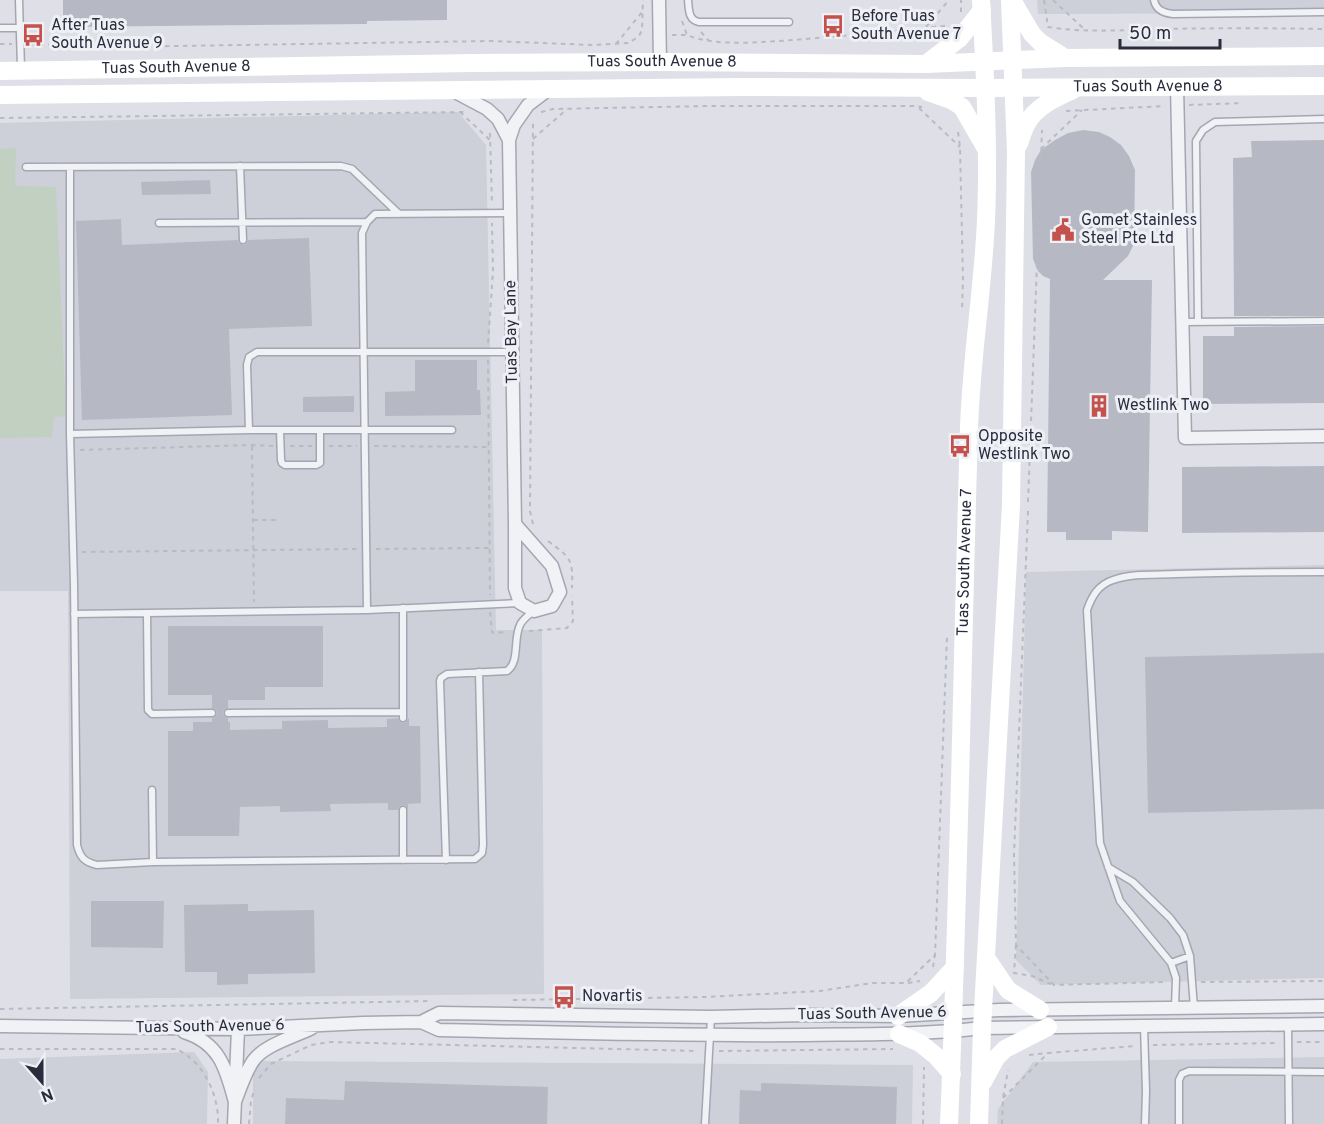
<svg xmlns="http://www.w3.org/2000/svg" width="1324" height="1124" font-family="Overpass,sans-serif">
<rect width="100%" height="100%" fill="#dfe0e7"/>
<path fill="#cdcfd9" d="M1037,0H1324V13L1038,14Z
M458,112L486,145L496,630H542L544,994L70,999L68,591H0V123Z
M1324,565V978L1041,985L1016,960L1026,572Z
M194,1052L208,1072L207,1124H0V1059Z
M1324,1057V1124H997L998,1109L1033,1062Z
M253,1061L913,1065L912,1124H253Z"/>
<path fill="#c2d0c1" d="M16,148L15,186L56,187L66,416L54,417L52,437L0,438V149Z"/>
<path fill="#b6b9c3" d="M63,0H447V20L367,21V24L63,27Z
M1083,130L1099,132L1110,137L1121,145L1129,156L1135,170L1134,244L1128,256L1103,280H1152L1148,532L1112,531V540H1066V532H1047L1050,279L1043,276L1038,271L1033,259L1031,172L1035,160L1041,150L1055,140L1068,133Z
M1324,140V316H1234L1233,158L1252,157L1251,141Z
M210,180L211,194L142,195L141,182Z
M121,219L122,245L238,240L239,243L243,245L246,244L248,240L309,238L312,326L229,329L232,415L82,420L76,221Z
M1324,326V403L1203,404V336H1234V327Z
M415,360H477V390H480L481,415L385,416V392L415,391Z
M354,396V412H303V397Z
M1324,466V532L1182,533V467Z
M168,626H323V687H265V700H228V708L224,710L223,714L225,717L228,718V722H230V730L282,729V721L328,720V728L387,727V719L398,718L400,722L404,723L409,718V726H420L421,803L408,804V810L406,806L402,805L399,807L398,810H388V803L330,804L331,811L280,812V806L240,807L239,836H168V731H193V722H212V718L215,717L217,713L216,710L212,708V695H168Z
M1324,653V809L1148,813L1145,657Z
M91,901H164L163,948L91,947Z
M248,904V911L314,910L315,973L248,974V984L217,985V972H185L184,905Z
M345,1081L548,1087L547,1124H285L286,1098L344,1100Z
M761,1083L897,1087L896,1124H739L740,1090L761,1091Z"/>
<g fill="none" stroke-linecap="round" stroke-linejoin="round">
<g stroke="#a5a6b1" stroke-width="9">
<path id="lane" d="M19,0L21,68
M688,0C689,9 688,20 699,22H789
M1154,0C1156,10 1163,13 1173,14L1324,12
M0,28H20
M240,166L243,240
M26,167L341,166L352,169L399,214
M70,167V434L74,584L77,845C80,857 84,862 97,865L153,862L475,859L482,853L483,845L479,672
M159,223L367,222
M1183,322L1324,321
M1198,322L1196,141L1203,130L1215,122L1324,119
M249,430L247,365L249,357L257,352H512
M280,430L281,460L282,463L285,465H316L320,463V430
M70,434L249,430H452
M403,608V718
M367,610L362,233L367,222L375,214L510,213
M147,613L148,710L152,714L212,713
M74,614L367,610L520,603
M228,713L403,712
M152,790L153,862
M403,810V860
M446,860L440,681L441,678L447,674L507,671C520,662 513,639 520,625C522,620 529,615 533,611
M1108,867L1133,882L1170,918L1183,935L1190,956L1194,1008
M1171,963L1190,956
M1175,1007L1176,978L1171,963L1120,901L1100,843L1087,610C1092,596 1098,585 1113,580C1133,573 1156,575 1177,574C1226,572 1275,572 1324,572
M1288,1025L1289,1124
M1144,1026L1146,1091L1145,1124
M705,1124L711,1017
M1179,1124V1080L1182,1074L1189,1071L1324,1072"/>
</g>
<g stroke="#a5a6b1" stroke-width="15">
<path id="street" d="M659,0L660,62
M1177,87L1185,438L1324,436
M455,92L487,109L498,119L509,140
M515,524L552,566L560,592L552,606L534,611L520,603L515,588V524L509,140L514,125L528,105L548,90
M421,1022L439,1030C561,1033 683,1036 804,1035C864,1034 923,1035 982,1028L1324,1024
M0,1026L238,1029L363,1023L421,1022L439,1013L711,1017L805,1015L898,1016L999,1010L1324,1006
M184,1032C220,1043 226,1069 235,1102
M235,1102C240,1088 245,1073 253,1061C264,1045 294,1037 312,1028
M234,1124L238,1029"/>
</g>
<path stroke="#b9bbc2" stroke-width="2" stroke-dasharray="4.5 4.5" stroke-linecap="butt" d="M1044,0L1048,27C1085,33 1125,30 1163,29C1217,28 1270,28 1324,29
M1053,0L1084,29
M961,12V0
M682,21L687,35C714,47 763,42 793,40C843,36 894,31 944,26L949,24
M926,27L949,0
M701,32L709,41
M672,35H687
M0,44H12
M30,44L112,47L492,41L592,45L629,43L639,36L642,30L643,0
M616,44L642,12
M1189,105L1243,103
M919,108L960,147
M1066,111L1165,106
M460,112L491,141
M541,112L553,109L709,106H913L922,107
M0,118L466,112
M958,132L960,147L963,281L962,310
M490,133L492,205
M533,139L567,109
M1041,149L1082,110
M488,343L493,271L492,223
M488,360L490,595
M252,446L254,602
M290,446H312
M329,446H357
M374,446L488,447
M80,450L252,445L273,446
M1028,502L1042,130
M1028,511L1014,855L1016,945L1054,985L1165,982
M253,520H277
M533,524L530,511L533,122
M548,541C571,558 573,559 572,588
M376,549L489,548
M82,552L358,549
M490,612L492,632L494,633L508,632
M529,631L567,628L573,621L572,596
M1016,945L1014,973L1032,976L1051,984
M933,967L935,955
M1201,982L1324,981
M908,983L920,981
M513,1000L706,997L820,991L872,983H906L935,955L947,636
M0,1009L432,1001
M1297,1042H1324
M1153,1045L1279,1043
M0,1049H177C181,1052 186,1054 189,1057C208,1072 219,1100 218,1124
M719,1051L893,1049
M1029,1055L1048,1053
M259,1078L271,1064L311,1045L330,1042L698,1051
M1003,1098L1048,1053L1135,1046
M249,1124L251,1101L254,1091
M923,1124L924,1067
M1002,1124L1003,1098L1008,1070"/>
<use href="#lane" stroke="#f1f2f6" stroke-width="6"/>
<use href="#street" stroke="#f1f2f6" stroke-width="12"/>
<g stroke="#fff" stroke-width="18">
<path d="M1012,0L1032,34L1041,43L1065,58"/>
<path d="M926,64L960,38L982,10"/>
<path id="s1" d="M0,71L472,63L660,62L926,64L1065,58L1324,56"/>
<path d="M928,92L951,100L962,107L985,147"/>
<path id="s2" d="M0,95L740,87L985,88L1324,86"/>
<path d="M1019,144C1021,138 1023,131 1026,125C1035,107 1055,98 1073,90"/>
<path d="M987,959L1008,990L1040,1010"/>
<path d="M898,1016L931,993L955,967"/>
<path d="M899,1034L920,1043L936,1056L952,1074"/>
<path d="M983,1082L996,1058L1005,1049L1048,1027"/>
<path id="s3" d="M949,1124C959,892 962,661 969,429C971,359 983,290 986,220C989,147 985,73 981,0"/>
<path d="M979,1124L982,1028L1011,505L1016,152L1010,0"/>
</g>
</g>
<defs>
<g id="bus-bare" transform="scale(1.8)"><path d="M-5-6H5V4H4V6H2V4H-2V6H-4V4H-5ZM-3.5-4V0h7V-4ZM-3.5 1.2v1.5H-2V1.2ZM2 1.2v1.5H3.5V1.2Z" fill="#c4514c" stroke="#eef0f5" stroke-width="2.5" paint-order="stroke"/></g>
<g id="civic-bare" transform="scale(1.8)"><path d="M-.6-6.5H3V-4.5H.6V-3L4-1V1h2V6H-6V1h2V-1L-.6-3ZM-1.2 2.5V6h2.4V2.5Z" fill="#c4514c" stroke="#eef0f5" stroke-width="2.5" paint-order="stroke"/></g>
<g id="building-bare" transform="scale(1.8)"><path d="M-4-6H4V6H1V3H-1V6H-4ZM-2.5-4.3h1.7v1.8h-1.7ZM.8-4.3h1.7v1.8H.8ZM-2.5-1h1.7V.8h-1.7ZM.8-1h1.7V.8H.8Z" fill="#c4514c" stroke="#eef0f5" stroke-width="2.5" paint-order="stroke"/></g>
</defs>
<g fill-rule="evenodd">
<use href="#bus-bare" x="833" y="26"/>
<use href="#bus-bare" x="33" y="35"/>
<use href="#civic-bare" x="1063" y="230"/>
<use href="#building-bare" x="1099" y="406"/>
<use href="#bus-bare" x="960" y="446"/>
<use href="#bus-bare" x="564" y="997"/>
</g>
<g text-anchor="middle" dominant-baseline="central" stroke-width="6" stroke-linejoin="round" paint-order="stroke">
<g font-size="16" fill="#292c3d" stroke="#eef0f5" text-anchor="start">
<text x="851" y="17">Before Tuas<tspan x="851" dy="18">South Avenue 7</tspan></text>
<text x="51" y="26">After Tuas<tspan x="51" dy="18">South Avenue 9</tspan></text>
<text x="1081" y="221">Gomet Stainless<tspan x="1081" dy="18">Steel Pte Ltd</tspan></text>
<text x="1117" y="406">Westlink Two</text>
<text x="978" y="437">Opposite<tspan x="978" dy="18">Westlink Two</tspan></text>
<text x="582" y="997">Novartis</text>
</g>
<g font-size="16" fill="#292c3d" stroke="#eef0f5">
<text stroke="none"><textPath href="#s1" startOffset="662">Tuas South Avenue 8</textPath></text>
<text stroke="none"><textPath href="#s1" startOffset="176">Tuas South Avenue 8</textPath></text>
<text stroke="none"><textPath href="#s2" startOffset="1148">Tuas South Avenue 8</textPath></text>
<text transform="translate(512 332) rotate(-91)">Tuas Bay Lane</text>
<text stroke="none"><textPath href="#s3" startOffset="562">Tuas South Avenue 7</textPath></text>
<text transform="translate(872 1014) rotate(-1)">Tuas South Avenue 6</text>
<text transform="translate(210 1027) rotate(-1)">Tuas South Avenue 6</text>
</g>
</g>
<g transform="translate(42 1082) rotate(159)" stroke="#eef0f5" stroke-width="4.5" paint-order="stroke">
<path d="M0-4.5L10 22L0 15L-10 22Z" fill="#292c3d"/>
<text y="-9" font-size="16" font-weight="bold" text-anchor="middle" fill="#292c3d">N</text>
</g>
<path d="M1120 39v9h100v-9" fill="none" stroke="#292c3d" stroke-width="3"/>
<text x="1129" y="39" font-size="18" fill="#292c3d" stroke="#eef0f5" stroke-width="4.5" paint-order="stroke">50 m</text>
</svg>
